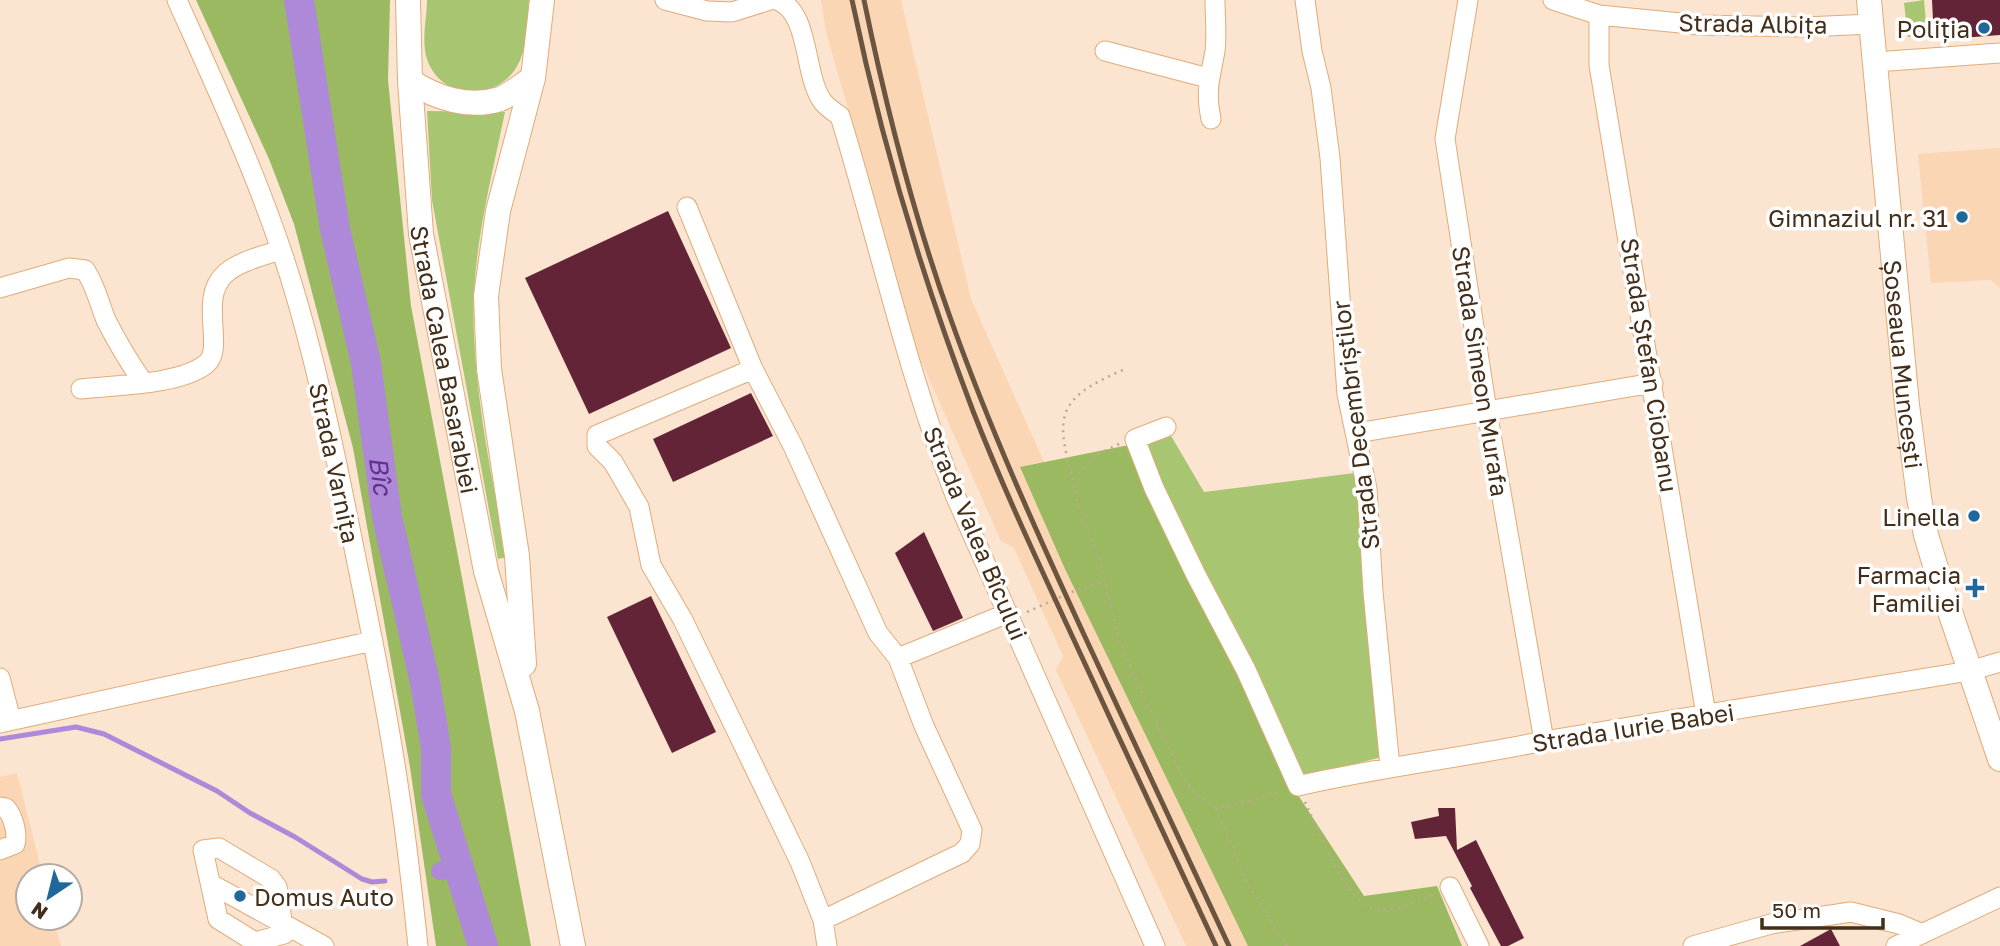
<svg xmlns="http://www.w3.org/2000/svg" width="2000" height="946" font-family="'Golos Text',sans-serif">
<rect width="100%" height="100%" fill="#fbe4d0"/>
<path fill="#fad6b4" d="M821,0H901L971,299L1207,826L1266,946H1186L1056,670L1063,656L1014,548L1001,541L918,354L826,32Z
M2000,148V288L1991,280L1931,283L1918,154Z
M17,773L43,876H28V918H53L61,946H0V777Z"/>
<path fill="#a8c671" d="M427,0H529C527,21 528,49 516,68C494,103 440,99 427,59C421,41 427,18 427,0Z
M1924,0L1927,33L1925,36L1908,37L1904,3Z
M427,111L505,112C490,185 470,259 474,334C477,409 493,483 507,557L498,559L432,200Z
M1167,429L1204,492L1362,472L1382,757L1304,777L1142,445Z"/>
<path fill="#9ab960" d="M196,0H390L388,80L411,306L531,946H436L410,767L353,448L294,224L269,159Z
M1129,445L1298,795L1364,896L1437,886L1462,946H1248L1065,569L1020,467Z"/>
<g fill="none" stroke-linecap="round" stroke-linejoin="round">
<path stroke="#ae88d9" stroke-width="5" d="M0,739L76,727L104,734L217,791L250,813L295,837L362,879L372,882L385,881"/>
<path stroke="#ae88d9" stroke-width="18" d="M440,871L459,868"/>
<path stroke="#ae88d9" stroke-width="30" id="s1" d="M299,0L335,229L366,363L387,517L425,682L436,748V794L483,946"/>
</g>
<path fill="#622436" d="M1932,0H2000V35L1934,40Z
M668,211L731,348L589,414L525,278Z
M751,393L773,436L673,482L653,439Z
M924,532L963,618L933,631L895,553Z
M651,596L716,732L672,753L607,617Z
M1438,808H1455L1457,850L1476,840L1524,938L1508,946H1501L1470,888L1472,886L1446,836L1415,839L1411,822L1439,816Z
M1831,929L1840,946H1800Z"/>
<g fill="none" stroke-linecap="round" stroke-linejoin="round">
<g stroke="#e0ac79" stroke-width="21">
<path id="minor" d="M177,0C221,98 267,196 297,300C321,383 338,468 355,553C372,636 389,720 401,804C408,851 413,899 418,946
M665,0L707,11L732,12L770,0
M777,0C811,12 803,76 823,102C827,107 834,112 840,116C879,243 907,372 955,495L1155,946
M1305,0L1312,51L1321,88L1330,158L1347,394L1367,489L1373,592L1390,767
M1468,0L1445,139L1487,411L1544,741
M1553,0L1599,15L1701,25L1805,27L1871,24
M1599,15V65L1706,715
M1105,51L1208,78
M1875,62L2000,53
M1211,119C1205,89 1210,80 1215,51C1217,35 1215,17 1215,0
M687,207L753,369L793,446L878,633L898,658L924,726L972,830L970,844L962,853L823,920
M0,288L69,268L85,270C96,286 99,303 106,320C117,342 129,362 143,382
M753,369L597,435V446L613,462L639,507L651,565L683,620L800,862L823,920L827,946
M81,389C115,385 180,385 206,364C226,348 197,298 226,273C240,261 263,256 280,250
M1166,427L1135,439L1154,488L1196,575L1246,670L1298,786C1379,767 1462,758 1544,741L1969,671L2000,662
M1357,433L1653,383
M898,658L1008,613
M0,678L11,720
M0,723L373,641
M0,807L6,808C13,816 18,833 15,844L0,850
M219,848L271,879L277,887L284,934L255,942L218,919L203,850Z
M211,884L324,946
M1450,887L1479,946
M1693,946L1771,924L1851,912L1899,924L1922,934
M1896,946L2000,897"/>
</g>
<g stroke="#e0ac79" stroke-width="26">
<g id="major">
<path id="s2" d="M408,0L410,81L421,234L486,571L527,711L573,946"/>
<path id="s3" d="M1869,0L1907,405L1919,498L1926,535L1941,585L2000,759"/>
<path d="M410,81C436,98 469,109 500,99C511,95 523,84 533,78"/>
<path d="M524,664L517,556L489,369L486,296L498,211L533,78L542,0"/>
</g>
</g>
<path stroke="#bea893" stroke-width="2.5" stroke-dasharray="2 5" stroke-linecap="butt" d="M1119,444L1096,455L1080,471L1075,490L1078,504L1101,564L1118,636L1136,680L1183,778L1196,794L1216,808L1247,802L1282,791
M1075,487C1056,419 1052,400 1123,370
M1027,612L1074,591L1105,581
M1305,802C1318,829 1344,898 1371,908C1389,914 1418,902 1435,894
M1216,808L1246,881L1287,946"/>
<use href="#minor" stroke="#fff" stroke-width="19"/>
<use href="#major" stroke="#fff" stroke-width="24"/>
<path stroke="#6b5541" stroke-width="5" d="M852,0C881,140 922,277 973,411C1005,493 1043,573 1080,653C1125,751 1171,849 1216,946
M864,0C886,107 913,214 950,317C989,427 1037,533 1086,639C1134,741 1182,843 1229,946"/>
</g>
<g fill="#20689c" stroke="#fff" stroke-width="2.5">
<circle cx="1984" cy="28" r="7"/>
<circle cx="1962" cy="217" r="7"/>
<circle cx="1974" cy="516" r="7"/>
<path d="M1971.5 577.5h7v7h7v7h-7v7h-7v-7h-7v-7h7z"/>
<circle cx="240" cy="896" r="7"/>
</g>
<g text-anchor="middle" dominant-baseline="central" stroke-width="7" stroke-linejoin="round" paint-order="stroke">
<g font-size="24" fill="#432e19" stroke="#fff">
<text transform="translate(1753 23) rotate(1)">Strada Albița</text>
<text stroke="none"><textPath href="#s2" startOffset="362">Strada Calea Basarabiei</textPath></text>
<text stroke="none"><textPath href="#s3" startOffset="366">Șoseaua Muncești</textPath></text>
<text transform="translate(1650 365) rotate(81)">Strada Ștefan Ciobanu</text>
<text transform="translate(1481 371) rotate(81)">Strada Simeon Murafa</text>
<text transform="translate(1355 425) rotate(-97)">Strada Decembriștilor</text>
<text transform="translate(335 463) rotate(78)">Strada Varnița</text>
<text transform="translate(976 533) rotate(67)">Strada Valea Bîcului</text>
<text transform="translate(1633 727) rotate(-9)">Strada Iurie Babei</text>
</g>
<g font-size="24" fill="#432e19" stroke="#fff" text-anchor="end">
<text x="1970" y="28">Poliția</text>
<text x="1948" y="217">Gimnaziul nr. 31</text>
<text x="1960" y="516">Linella</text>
<text x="1961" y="574">Farmacia<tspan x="1961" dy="28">Familiei</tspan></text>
<text x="254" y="896" text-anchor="start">Domus Auto</text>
</g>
<g font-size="26" font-style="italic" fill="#633190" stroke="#fff">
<text stroke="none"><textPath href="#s1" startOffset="483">Bîc</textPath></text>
</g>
</g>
<g transform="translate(49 897) rotate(215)"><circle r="33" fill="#ffffff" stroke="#b4aba3" stroke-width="2"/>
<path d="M0-5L12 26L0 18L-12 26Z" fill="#20689c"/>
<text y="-10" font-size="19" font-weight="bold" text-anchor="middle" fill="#432e19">N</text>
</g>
<path d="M1762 918v10h121v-10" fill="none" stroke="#432e19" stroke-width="3.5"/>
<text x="1772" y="918" font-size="21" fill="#432e19" stroke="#ffffff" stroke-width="5" paint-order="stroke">50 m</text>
</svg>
